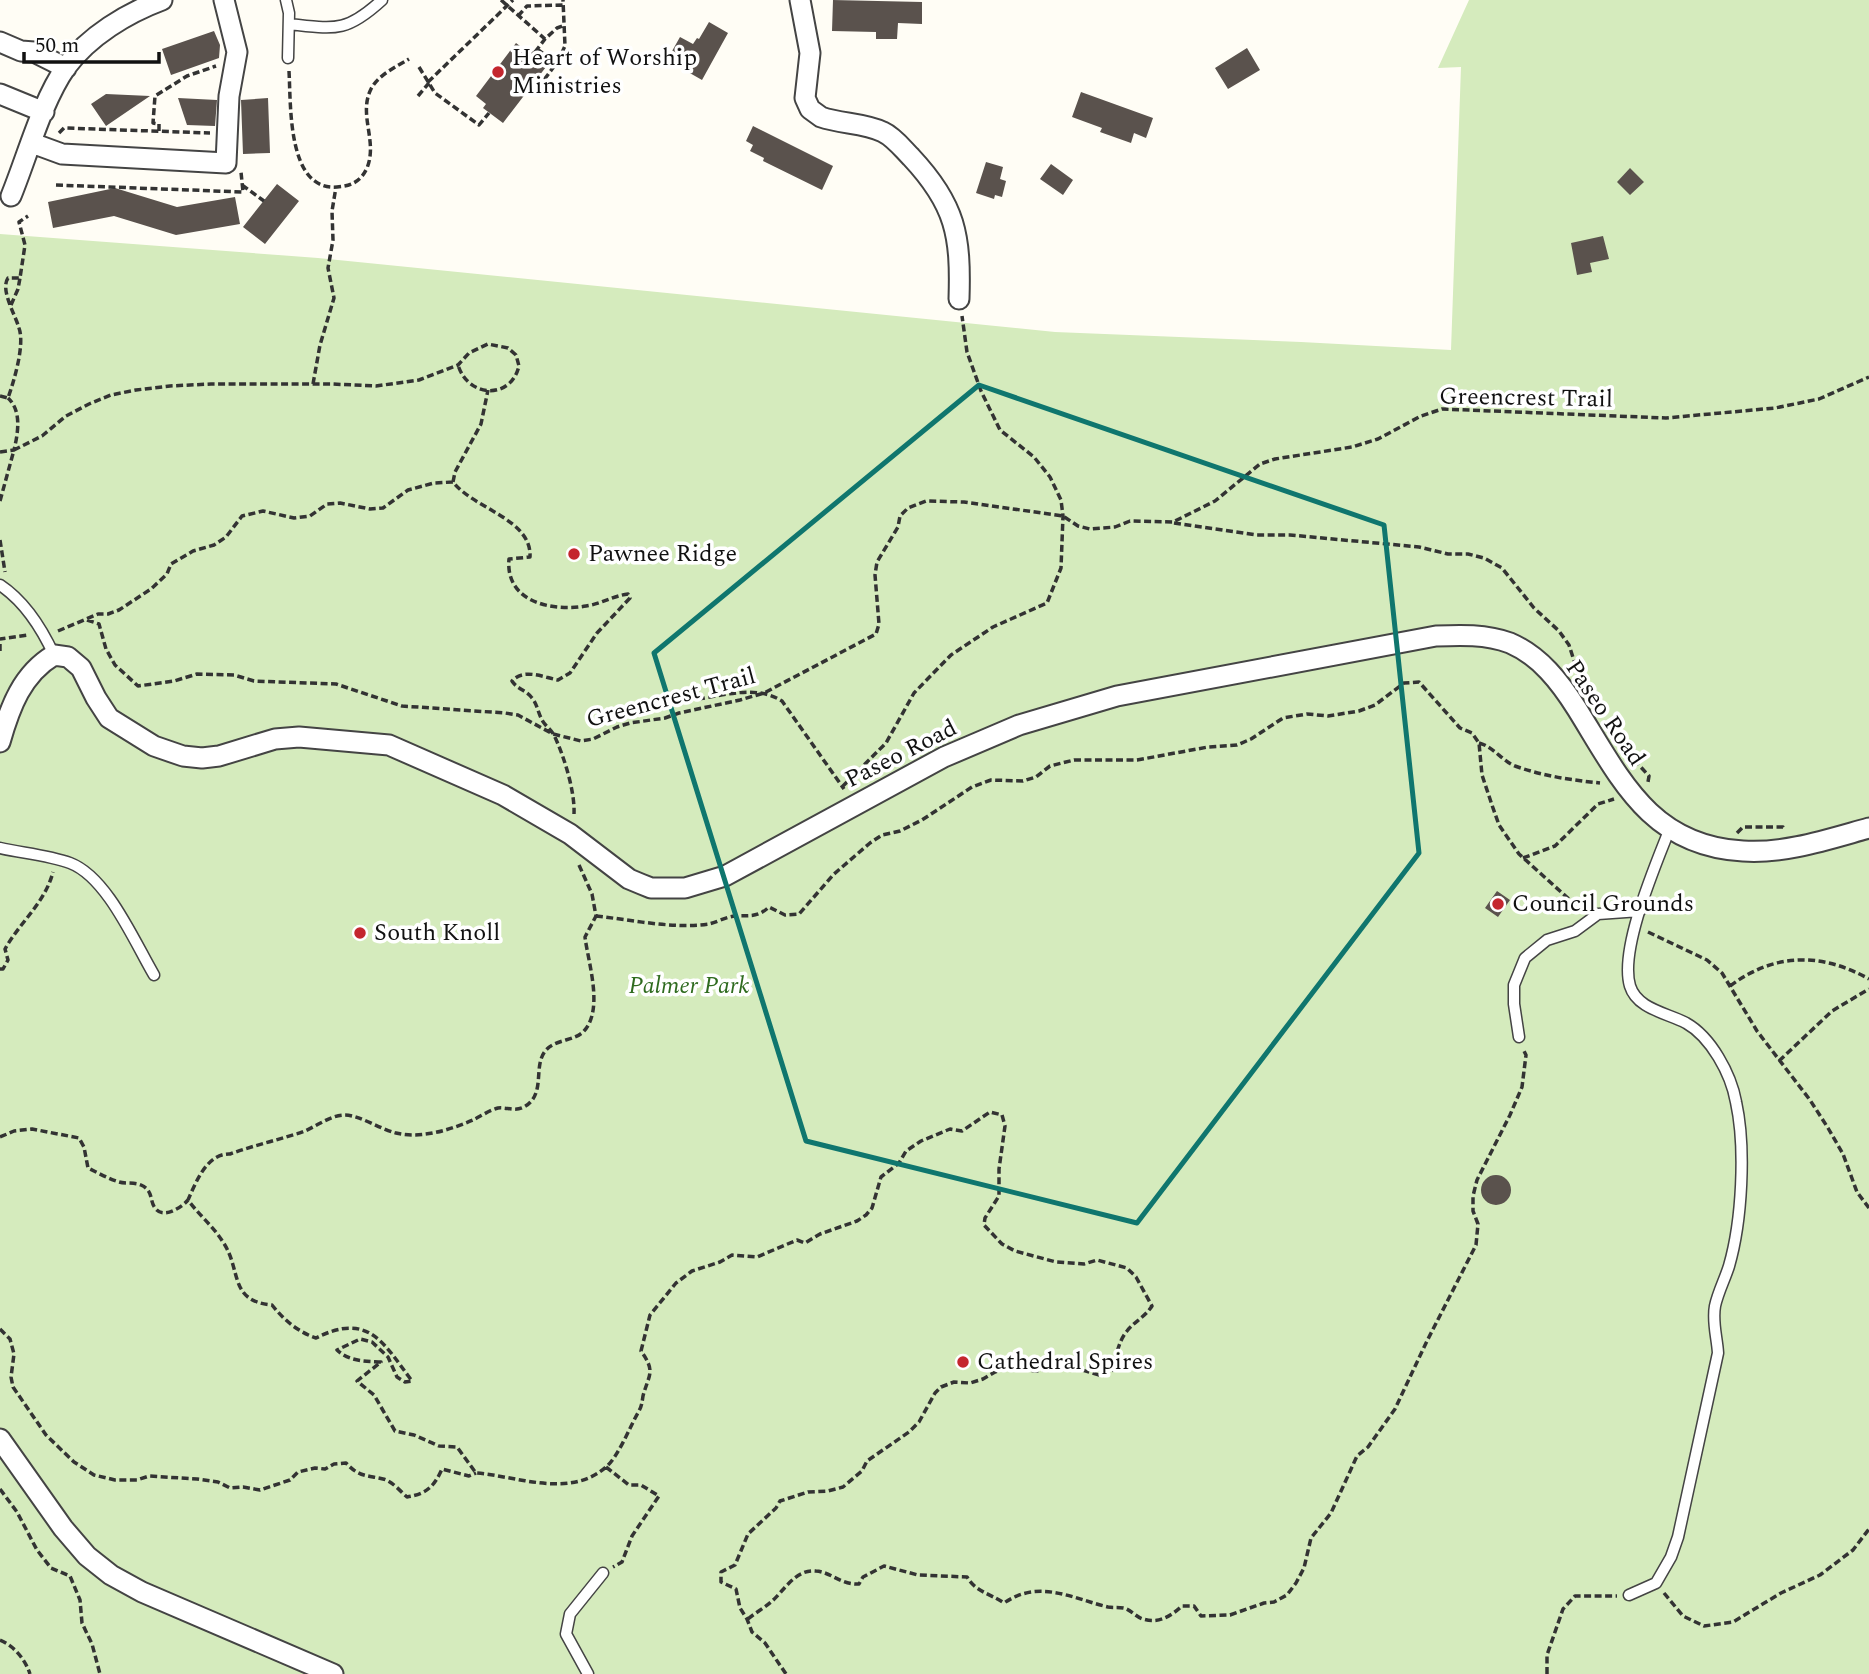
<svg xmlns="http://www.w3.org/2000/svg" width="1869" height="1674" font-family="Spectral,serif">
<rect width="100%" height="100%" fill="#fffdf5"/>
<path fill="#d5ebbd" d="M1469,0H1869V1674H0V234L318,258L1055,332L1301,342L1451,350L1461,67L1438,68Z"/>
<path fill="#5a524d" d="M833,0L922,2V24L898,23L897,39H876V32L832,31Z
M709,22L728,33L702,80L667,60L680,37L693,44L697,38L699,39Z
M214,31L220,45L219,58L171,75L162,49Z
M516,43L524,49L527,46L549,63L503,123L483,108L486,104L476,96Z
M1247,48L1260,70L1228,89L1215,68Z
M1081,92L1153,118L1146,138L1134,133L1131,143L1100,132L1102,128L1072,117Z
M106,94L150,96L106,126L91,104Z
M178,98L217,100L215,126L187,125Z
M268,98L270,153L243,154L241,100Z
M753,126L833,166L822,190L763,161L764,158L750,151L753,145L746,141Z
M986,162L1003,167L1000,179L1006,181L1002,197L995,195L994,199L976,193Z
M1051,164L1073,180L1063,195L1040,179Z
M1630,168L1644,182L1630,195L1617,182Z
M277,184L299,201L265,244L243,227Z
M115,188L177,207L235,197L240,224L176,235L114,216L53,228L48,202Z
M1603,236L1609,259L1590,263L1592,272L1577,275L1571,243Z
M1497,891L1510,900L1498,917L1485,908Z
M1481 1190a15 15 0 1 1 30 0a15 15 0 1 1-30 0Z"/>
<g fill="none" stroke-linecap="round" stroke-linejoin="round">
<g stroke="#444" stroke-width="13">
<path id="service" d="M286,0L289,13L288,58
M289,24C335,29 346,33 382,0
M0,585C24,601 42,629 54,655
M0,848C22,853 48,855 70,863C107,877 134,941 154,975
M1519,1037L1514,1004V985L1525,958L1547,940L1575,931L1598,914L1640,911
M1629,1595L1656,1583L1671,1557L1678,1537L1718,1353C1717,1337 1712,1322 1715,1306C1718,1292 1725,1279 1729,1266C1742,1221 1746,1148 1736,1102C1731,1074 1711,1037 1686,1023C1667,1013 1637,1009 1630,986C1619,949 1656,864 1670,828
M588,1674L566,1634L570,1614L603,1573"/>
</g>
<g stroke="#444" stroke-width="23">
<path id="minor" d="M800,0L810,53L805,98L810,109L821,117C841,124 865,123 883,132C894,137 903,149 911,157C956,205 961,236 959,299
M0,42L21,51L34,52L66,68
M0,94L44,112
M32,143L62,154L226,163L229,96L237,52L224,0
M11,196C27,157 42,101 66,67C89,36 127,13 162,0
M0,742C10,707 22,674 54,655L68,657L81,668L96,698L109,718L154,746L183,756L202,758L219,756L275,739L299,737L389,745L503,795L570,834L629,879L641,884L651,888H685L725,876L944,757L1019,725L1117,696L1436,636C1460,635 1486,634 1510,643C1540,656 1560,682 1577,709C1620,778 1650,846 1743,851C1785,854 1829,839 1869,828
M0,1439L63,1528L87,1556L111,1575L142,1592L333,1674"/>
</g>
<path stroke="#333" stroke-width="3.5" stroke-dasharray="7 3.5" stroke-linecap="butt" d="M501,0L545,39L557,28L565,25
M518,16L527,6L563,5
M537,49L556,63
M535,52L545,39
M419,67L435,93L479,125L489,113
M289,71C291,105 287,191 337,187C352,186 361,181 367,168C378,141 358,115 371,89C378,75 396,67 409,59
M428,82L513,0
M538,88L558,61L565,46L563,0
M418,96L429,83
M159,131V124L153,123L155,96L187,76L216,66
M59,133L64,128L210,133
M56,185L243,192L241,172
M242,185L264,201
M11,305L18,289L20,278
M313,384L320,345L334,298L328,268L333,240L332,211L336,187
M0,396L8,398C14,381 25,345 19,328C15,314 0,290 8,278H20L25,245L19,222L28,216
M0,452L14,450C18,433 22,411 8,398
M453,482L455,472L481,424L488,390
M0,501L14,450L42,436L66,416L89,404L111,395L136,390L170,386L211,384H332L376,386L419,380L458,365L469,353L488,344L508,348L516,355L519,366C511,400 468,398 458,365
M1174,523L1257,535H1290L1419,547L1448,554H1468L1484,558L1502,568L1534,608L1559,631L1569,645L1580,679
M0,540L5,572
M87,620L99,624L106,649L115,665L138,686L174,681L197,674L234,675L254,681L336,684L402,706L505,713L518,715L553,734L581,741L593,739L617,727L630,723L665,718L679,713L740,700L764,693L876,634L879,624L875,575L877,562L898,527L900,516L908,508L926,501L964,502L1063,516L1078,526L1090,529L1115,527L1130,521L1173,522L1215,501L1260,464L1275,459L1352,447L1378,439L1421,416L1442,409L1666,418L1775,408L1819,399L1869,377
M58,631L98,614H108L119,610L151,589L167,574L171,564L193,551L214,545L226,537L242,516L263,511L294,518L310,516L327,504L340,503L370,509L383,508L408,490L434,483L453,482C474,509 532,519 530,557L509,559C505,602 552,612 586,606C601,604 612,596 628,594L630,598L597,633L570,673L558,680C542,677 524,668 512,681C517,689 526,690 532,698C538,705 538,715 544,723C547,727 551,730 554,735C564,756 575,791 574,814
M0,651V639L28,635
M698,699C726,695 757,685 782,701L844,789
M1479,743C1494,747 1501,760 1515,766C1543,776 1571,780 1600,783
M1627,752L1649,776L1648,782
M842,787L886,743L914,693L951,655L993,627L1047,603L1061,568L1063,516L1061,500L1050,477L1034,457L1000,430L981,391L967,352L962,316
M1737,833L1743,827H1783L1785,830
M1523,858L1555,846L1598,804L1614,799
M579,865L592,894L596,916L585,937C588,962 604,1009 584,1031C575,1041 556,1039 546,1050C532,1066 547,1094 524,1107C515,1112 507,1107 498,1108C490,1110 481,1116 473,1120C450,1130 421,1139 396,1133C380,1129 359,1115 345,1115C328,1115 313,1130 296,1134C274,1141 252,1146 230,1154C207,1153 196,1182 188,1200C199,1215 213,1226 223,1242C242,1270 228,1301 272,1305C284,1320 298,1332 316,1338C369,1311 384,1344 412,1381L405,1382L397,1377L388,1357L372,1342L360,1339L337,1350C350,1362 365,1361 381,1362L357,1381L374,1395L395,1431L414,1435L439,1446L457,1447L476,1473C517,1476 570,1499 606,1467C619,1456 630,1426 639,1411C642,1405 642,1402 643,1396C649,1374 656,1372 641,1351L650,1315L676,1283L692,1271L720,1262L732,1255L757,1257L797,1240L805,1243L820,1234L857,1221L866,1215L872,1208L881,1177L899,1163L906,1151L921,1141L950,1129L962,1131L990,1112L1002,1115L1005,1126L999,1169V1196L985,1218L984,1225L1002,1244L1015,1251L1056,1262L1084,1264L1097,1260L1127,1268L1136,1277L1152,1306C1145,1317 1135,1321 1127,1331C1118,1342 1116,1357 1113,1370L1102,1376L1066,1365L1039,1371L1004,1369L995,1372L983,1379L970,1383L954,1382L941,1387L935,1393L919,1422L909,1432L867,1461L862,1471L843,1487L828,1491L808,1492L780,1501L776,1508L748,1534L735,1565L721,1572V1582L736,1589L740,1608L747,1619L752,1632L765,1643L786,1674
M596,916C633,920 672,929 709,924C717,922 726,917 735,916C750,915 757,918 769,907L785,915L799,914L834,874L870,843L882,835L900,831L922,820L972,787L991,780L1023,781L1036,777L1050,766L1074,760H1137L1208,747L1237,745L1251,739L1283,718L1307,714L1328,716L1359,711L1375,705L1404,683L1419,682L1460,728L1472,733L1479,743L1482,775L1493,808L1499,825L1519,854L1581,910
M1648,932L1707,960L1722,973L1757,1031L1810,1100L1828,1128L1843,1154L1857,1192L1869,1208
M0,969H3L8,960L5,949C20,922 45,903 53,872
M1730,986C1774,953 1821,952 1869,979
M1779,1061L1832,1011L1869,989
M0,1137L14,1131L32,1129L79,1138L84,1147L88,1168C98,1173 109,1179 119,1182C126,1184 134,1182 141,1185C154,1191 149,1200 155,1208C163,1220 182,1207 188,1200
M0,1329L10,1339L14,1354L11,1377L13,1387L46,1435L74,1462L94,1475L115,1480H137L149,1476L197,1479L218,1482L230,1488L243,1487L260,1490L290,1480L298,1472L315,1468L325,1469L334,1464L346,1463C359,1477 366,1475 383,1479C392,1481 400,1491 407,1497C426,1494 434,1487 442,1469L469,1476L476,1473
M606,1467L629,1485H641L659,1496L632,1536L622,1562L613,1567
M0,1489L17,1512L37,1550L51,1568L70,1576L80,1600L82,1623L92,1644L100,1674
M1664,1593L1683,1616L1704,1626L1733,1622L1781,1593L1820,1575L1853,1550L1869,1529
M748,1619C755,1613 764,1608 771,1602C784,1591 795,1569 816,1571C831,1572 841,1585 859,1584L863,1577L884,1566L918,1575L967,1577C976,1592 989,1593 1004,1603C1039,1579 1071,1598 1108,1607C1114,1608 1119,1607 1124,1608C1131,1610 1136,1617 1143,1619C1159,1624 1171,1616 1182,1606H1194L1201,1616L1230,1615L1264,1603L1274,1602L1287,1595L1296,1583L1304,1568L1311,1538L1331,1513L1357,1456L1368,1447L1395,1409L1427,1341L1476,1245L1478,1224L1473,1211V1196L1477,1180L1510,1115L1522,1087L1526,1055L1523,1049
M0,1640C14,1646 25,1659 30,1674
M1547,1674V1655L1563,1609L1575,1596H1617"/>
<use href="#service" stroke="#fff" stroke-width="10"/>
<use href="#minor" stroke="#fff" stroke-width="19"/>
</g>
<path fill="none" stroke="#0f766e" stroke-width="5" stroke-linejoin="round" d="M979,385L1384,525L1419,853L1137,1223L806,1141L654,653Z"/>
<g fill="#c4262e" stroke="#fff" stroke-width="2.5">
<circle cx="498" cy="72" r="7"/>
<circle cx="574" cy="554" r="7"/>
<circle cx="1498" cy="904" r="7"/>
<circle cx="360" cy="933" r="7"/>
<circle cx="963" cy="1362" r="7"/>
</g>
<g text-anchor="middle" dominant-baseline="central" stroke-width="7" stroke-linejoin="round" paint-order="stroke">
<g font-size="24" fill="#111" stroke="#fff" text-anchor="start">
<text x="512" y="58">Heart of Worship<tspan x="512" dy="28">Ministries</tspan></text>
<text x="588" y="554">Pawnee Ridge</text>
<text x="1512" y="904">Council Grounds</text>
<text x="374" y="933">South Knoll</text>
<text x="977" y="1362">Cathedral Spires</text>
</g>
<g font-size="24" fill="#111" stroke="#fff">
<text transform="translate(1526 398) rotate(1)">Greencrest Trail</text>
<text transform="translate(671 698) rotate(-15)">Greencrest Trail</text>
<text transform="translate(1605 713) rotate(56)">Paseo Road</text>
<text transform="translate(901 754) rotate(-27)">Paseo Road</text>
</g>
<g font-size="24" font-style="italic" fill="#2f6b1f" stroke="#fff">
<text x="689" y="986">Palmer Park</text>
</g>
</g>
<path d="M24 52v10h135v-10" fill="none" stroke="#111111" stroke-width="3.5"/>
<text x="35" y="52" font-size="21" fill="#111111" stroke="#ffffff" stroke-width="5" paint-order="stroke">50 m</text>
</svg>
